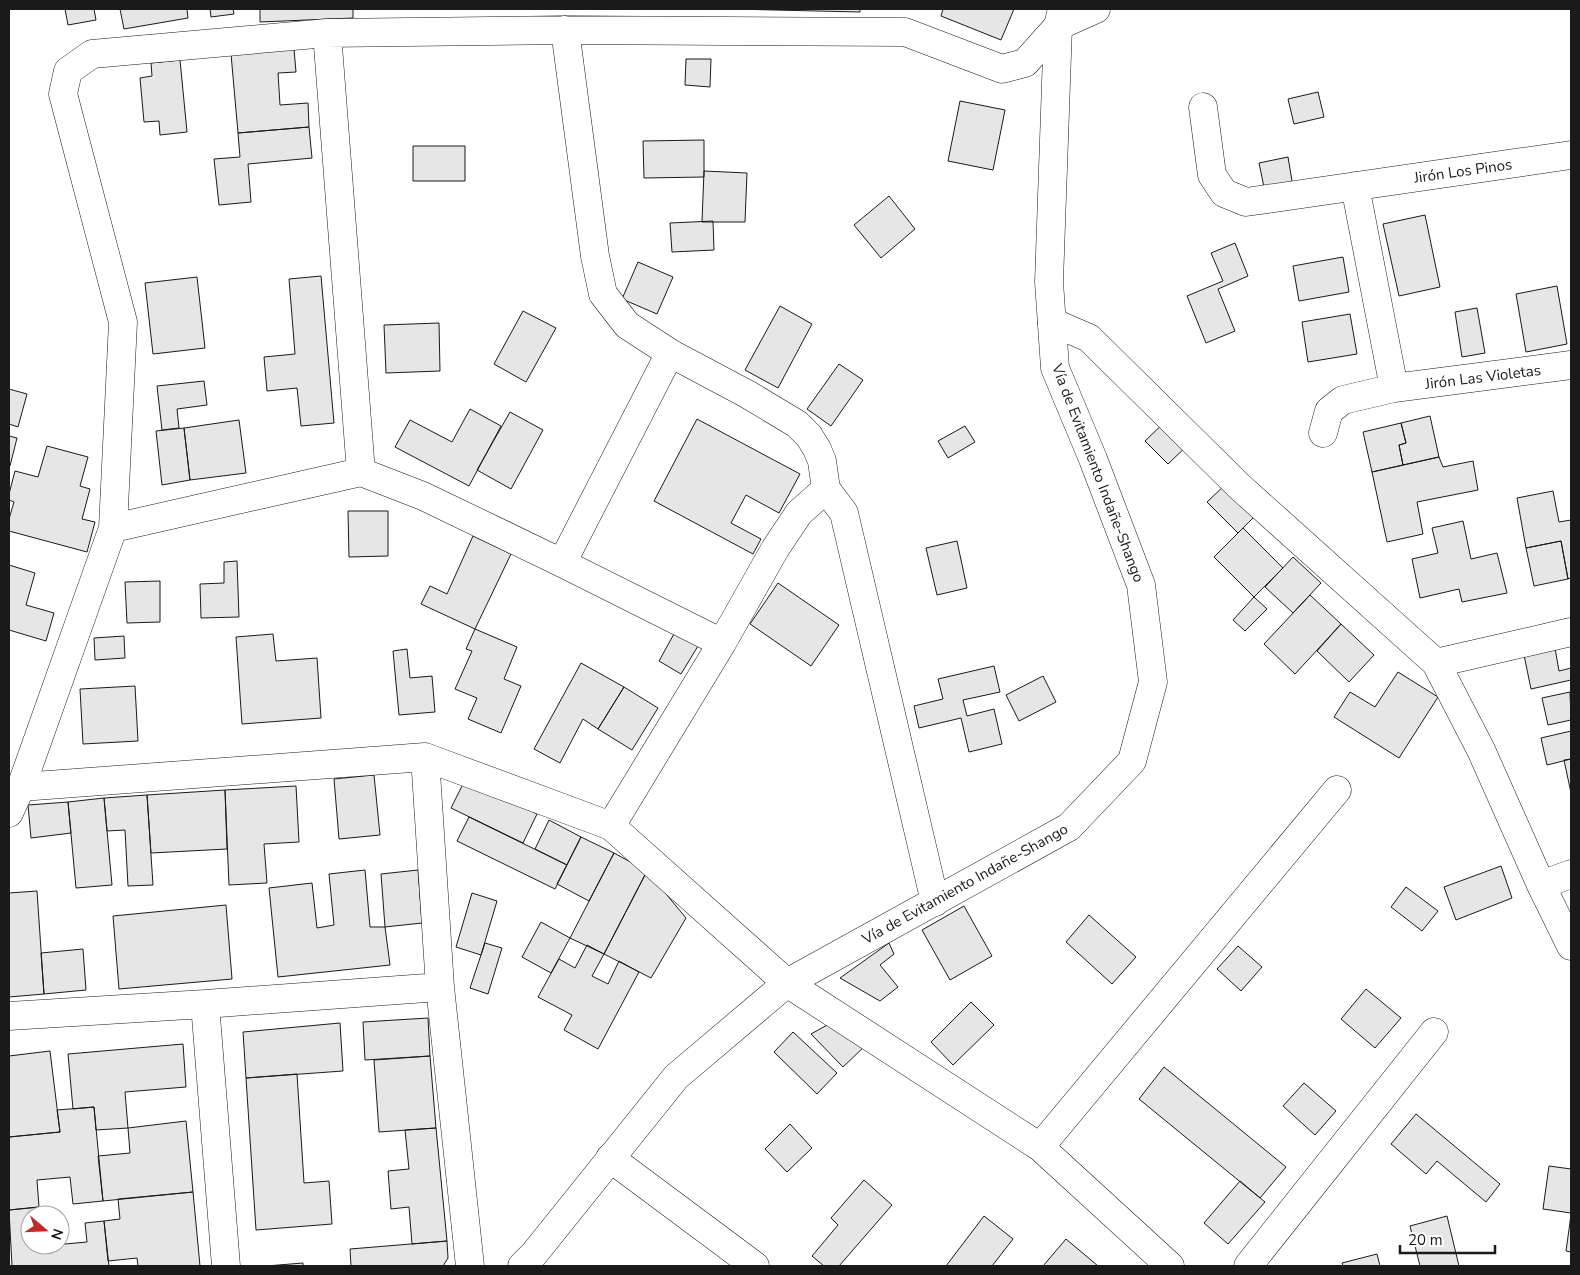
<svg xmlns="http://www.w3.org/2000/svg" width="1580" height="1275" font-family="'Nunito Sans',sans-serif">
<rect width="100%" height="100%" fill="#fff"/>
<path fill="#e6e6e6" stroke="#1a1a1a" d="M65,9H94L96,20L68,25Z
M120,9H187L188,18L124,29Z
M210,9H233L234,14L211,17Z
M260,9H353V18L260,22Z
M731,9H860V12Z
M943,9H1014L1001,40L941,16Z
M294,49L296,72L278,73L280,105L308,103L309,127L238,133L231,54Z
M686,59H711L710,87L685,85Z
M180,60L187,132L160,135L159,121L144,122L140,78L152,76L151,63Z
M1318,92L1324,117L1294,124L1288,99Z
M960,101L1005,110L993,170L948,161Z
M309,127L312,158L248,164L251,202L219,205L214,159L240,157L238,133Z
M704,140V177L644,178L643,141Z
M413,146H465V181H413Z
M1288,157L1293,187L1265,192L1259,163Z
M704,171L747,173L745,222H702Z
M889,196L915,229L881,258L854,225Z
M1425,215L1440,287L1399,296L1383,224Z
M713,221L714,250L672,252L670,223Z
M1235,243L1248,276L1218,289L1235,331L1206,343L1187,296L1223,281L1211,253Z
M1343,257L1349,292L1299,301L1293,266Z
M638,262L673,277L657,314L622,299Z
M321,276L334,423L301,426L297,388L267,391L264,357L295,354L289,279Z
M197,277L205,348L153,354L145,283Z
M1557,286L1567,344L1526,352L1516,294Z
M780,306L812,324L778,388L745,370Z
M1477,308L1485,353L1462,357L1455,312Z
M523,311L556,328L526,382L494,364Z
M1350,314L1357,354L1308,362L1302,322Z
M439,323L440,371L386,373L384,325Z
M839,364L863,380L831,426L807,409Z
M204,381L207,405L177,409L179,428L162,430L157,386Z
M9,389L27,394L18,427L9,424Z
M470,409L501,426L469,486L395,447L410,420L452,442Z
M510,412L543,430L511,489L477,470Z
M1430,416L1439,457L1403,465L1399,445L1406,443L1401,423Z
M697,419L800,474L779,513L746,495L731,523L761,539L753,554L654,501Z
M1168,419L1190,443L1168,464L1145,441Z
M239,420L246,473L190,480L184,428Z
M1401,423L1406,443L1399,445L1403,465L1372,472L1363,432Z
M965,426L975,442L948,458L938,441Z
M184,428L190,480L162,485L156,431Z
M9,436L17,438L10,466L9,465Z
M47,446L88,457L80,486L90,489L82,519L95,522L87,552L9,531V519L14,502L9,500V494L15,471L38,477Z
M1439,457L1443,467L1473,461L1478,490L1417,502L1423,534L1387,542L1372,472Z
M1226,484L1256,515L1238,533L1207,502Z
M1553,491L1559,522L1571,520V578L1568,579L1561,541L1526,548L1517,498Z
M348,511H388V556L349,557Z
M1463,521L1471,559L1497,553L1507,593L1462,602L1459,589L1420,598L1412,559L1438,553L1432,528Z
M1243,528L1283,568L1254,597L1214,557Z
M473,536L511,554L475,629L421,604L430,586L447,594Z
M957,541L967,588L937,595L926,548Z
M1561,541L1568,579L1534,586L1526,548Z
M1293,557L1321,583L1293,613L1265,587Z
M237,561L239,617L201,618L200,584L224,583V562Z
M9,565L35,573L26,605L54,613L46,641L9,630Z
M160,581V622L127,623L125,582Z
M778,583L839,625L811,666L750,624Z
M1310,595L1341,624L1295,674L1264,644Z
M1254,597L1267,609L1245,631L1233,620Z
M1341,624L1374,655L1349,682L1317,651Z
M475,629L517,647L504,679L521,686L501,733L468,719L477,698L455,689L472,651L466,649Z
M675,632L698,646L681,674L659,661Z
M273,634L276,661L317,658L321,718L242,724L236,637Z
M124,636L125,658L95,660L94,638Z
M1555,648L1559,671L1571,668V680L1531,689L1524,655Z
M407,649L410,678L432,676L435,712L399,715L393,651Z
M581,663L624,687L598,729L583,719L560,763L534,749Z
M994,666L1000,692L963,700L967,716L994,709L1002,744L969,752L961,718L919,728L914,706L943,699L938,679Z
M1398,672L1438,697L1399,758L1334,717L1350,692L1375,707Z
M1043,676L1056,702L1019,721L1006,695Z
M135,686L138,741L83,744L80,689Z
M624,687L658,708L632,750L598,729Z
M1570,692L1571,720L1548,725L1542,698Z
M1571,731V759L1547,765L1541,738Z
M1571,759V793L1564,760Z
M374,775L380,835L339,839L334,779Z
M466,778L537,814L523,843L451,808Z
M296,786L299,842L264,844L267,883L229,885L225,790Z
M225,790L227,849L151,853L147,795Z
M147,795L153,885L128,886L125,830L107,831L104,798Z
M104,798L112,885L76,888L68,802Z
M68,802L71,833L31,838L28,805Z
M469,817L567,865L555,889L457,841Z
M549,820L581,837L567,865L535,849Z
M581,837L614,853L589,901L557,884Z
M614,853L647,871L604,954L570,938Z
M1501,866L1512,898L1456,920L1444,887Z
M365,870L370,927H385L390,965L278,977L269,888L312,883L317,928L334,925L329,874Z
M418,870L422,923L385,927L381,874Z
M647,871L686,918L651,978L604,954Z
M1406,887L1438,911L1422,931L1391,907Z
M37,891L44,994L9,997V893Z
M472,893L497,901L481,955L456,947Z
M226,905L232,979L119,989L113,916Z
M964,906L992,956L950,980L922,930Z
M1089,915L1136,957L1112,984L1066,942Z
M541,922L570,938L551,973L522,957Z
M485,943L502,948L488,994L470,988Z
M889,943L894,954L880,965L898,987L880,1001L840,978Z
M587,945L604,954L592,976L608,984L619,961L639,972L598,1049L564,1030L572,1015L538,997L559,959L575,968Z
M1238,946L1262,967L1241,991L1217,969Z
M83,949L86,990L44,994L41,953Z
M1366,989L1401,1018L1375,1048L1341,1019Z
M971,1002L994,1025L953,1065L931,1042Z
M428,1018L430,1056L365,1060L363,1022Z
M340,1023L343,1071L246,1078L243,1032Z
M829,1024L865,1046L843,1067L811,1034Z
M793,1032L837,1073L817,1094L774,1052Z
M183,1044L186,1087L125,1092L128,1128L96,1130L94,1107L73,1109L68,1054Z
M50,1051L60,1132L9,1137V1056Z
M430,1056L436,1128L379,1132L374,1060Z
M1164,1067L1286,1167L1260,1198L1139,1099Z
M297,1074L304,1183L329,1181L332,1224L256,1230L246,1078Z
M1304,1083L1336,1111L1315,1135L1283,1106Z
M94,1107L103,1201L73,1204L70,1177L37,1180L39,1207L9,1210V1137L60,1132L57,1110Z
M1416,1114L1500,1184L1486,1202L1437,1161L1426,1174L1391,1144Z
M186,1121L193,1192L103,1201L98,1156L130,1153L128,1128Z
M790,1124L812,1148L787,1172L765,1149Z
M436,1128L447,1241L412,1244L409,1207L391,1209L388,1171L409,1169L405,1130Z
M1549,1166L1571,1169V1213L1543,1209Z
M864,1180L892,1205L839,1266H824L812,1256L838,1225L831,1218Z
M1240,1181L1265,1202L1228,1244L1204,1223Z
M193,1192L200,1266H138L137,1258L108,1261L104,1221L120,1219L118,1199Z
M39,1207L40,1215H30V1245H42L43,1246L87,1242L85,1223L104,1221L109,1266H12L9,1210Z
M1571,1215V1252L1566,1251Z
M984,1216L1013,1239L992,1266H946Z
M1447,1216L1459,1266H1420L1410,1226Z
M1066,1239L1098,1266H1043Z
M447,1241L448,1258L443,1266H351L350,1249Z
M1377,1254L1380,1266H1343L1342,1263Z
M303,1263V1266H266Z"/>
<g fill="none" stroke-linecap="round" stroke-linejoin="round">
<g stroke="#1a1a1a" stroke-width="29">
<path id="street" d="M327,33L361,472
M1203,107L1212,175L1224,193L1246,202L1571,155
M1052,322L1089,338L1240,487L1436,663L1481,750L1541,885L1571,946
M670,353L747,394L797,424L809,436L817,449L822,461L826,489L844,513L935,902
M1394,388L1571,365
M1323,433L1329,411L1343,400L1394,388L1355,186
M113,528L123,322L63,94L68,71L92,54L327,33L565,30L905,32L1002,69L1025,63L1058,26L1096,9
M562,563L670,353L627,325L603,294L595,256L565,30
M1436,663L1571,632
M425,757L440,987L470,1266
M21,787L113,528L361,472L423,496L562,563L722,643
M9,813L21,787L425,757L611,826L787,983L1040,1147L1170,1266
M611,826L722,643L775,549L799,513L826,489
M1541,885L1571,874
M205,1004L226,1266
M9,1016L205,1004L440,987
M1040,1147L1337,790
M610,1158L755,1266
M1248,1266L1434,1032"/>
</g>
<g stroke="#1a1a1a" stroke-width="29">
<path id="secondary" d="M522,1266L534,1254L676,1077L787,983L1069,827L1132,761L1153,682L1141,585L1093,459L1055,368L1049,282L1058,26L1062,9"/>
</g>
<use href="#street" stroke="#fff" stroke-width="28"/>
<use href="#secondary" stroke="#fff" stroke-width="28"/>
</g>
<g text-anchor="middle" dominant-baseline="central" stroke-width="4" stroke-linejoin="round" paint-order="stroke">
<g font-size="15" fill="#1a1a1a" stroke="#fff">
<text transform="translate(1463 171) rotate(-8)">Jirón Los Pinos</text>
<text transform="translate(1483 377) rotate(-7)">Jirón Las Violetas</text>
<text transform="translate(1098 473) rotate(69)">Vía de Evitamiento Indañe-Shango</text>
<text transform="translate(965 884) rotate(-29)">Vía de Evitamiento Indañe-Shango</text>
</g>
</g>
<rect width="1580" height="1275" fill="none" stroke="#1a1a1a" stroke-width="20"/>
<g transform="translate(45 1230) rotate(109)"><circle r="24" fill="#ffffff" stroke="#a3a3a3"/>
<path d="M0-4L9 19L0 12L-9 19Z" fill="#c62828"/>
<text y="-8" font-size="14" font-weight="bold" text-anchor="middle" fill="#1a1a1a">N</text>
</g>
<path d="M1400 1245v8h95v-8" fill="none" stroke="#1a1a1a" stroke-width="2.5"/>
<text x="1408" y="1245" font-size="15" fill="#1a1a1a" stroke="#ffffff" stroke-width="4" paint-order="stroke">20 m</text>
</svg>
